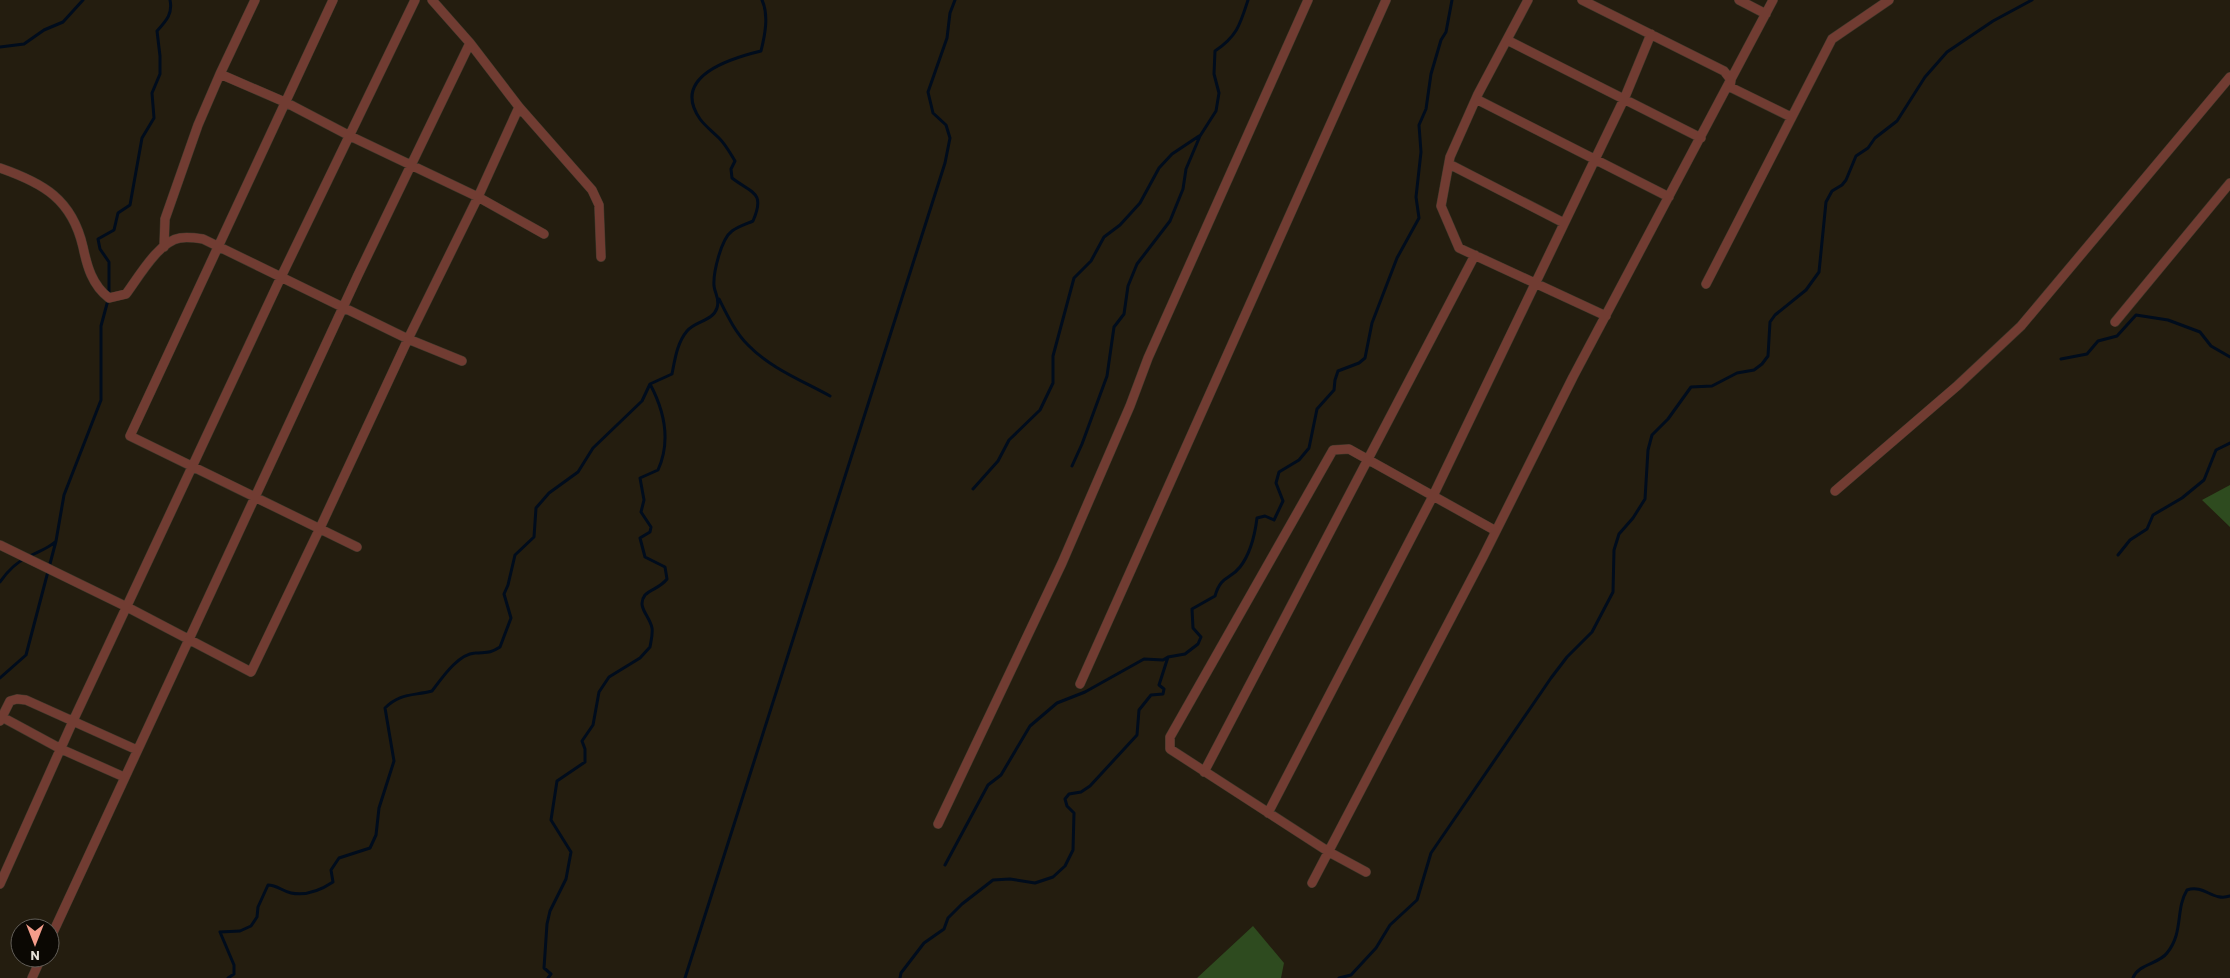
<svg xmlns="http://www.w3.org/2000/svg" width="2230" height="978" font-family="Barlow,sans-serif">
<rect width="100%" height="100%" fill="#241d0f"/>
<path fill="#2e4b1f" d="M2230,485V527L2202,500Z
M1253,926L1284,963L1281,978H1197Z"/>
<g fill="none" stroke-linecap="round" stroke-linejoin="round">
<path stroke="#000c1c" stroke-width="3" d="M0,47L24,44L44,30L63,22L83,0
M109,294V262L100,249L98,239L114,230L118,213L130,205L142,138L154,118L152,93L160,74V56L157,31C166,21 173,14 170,0
M719,299C727,315 735,332 748,345C770,368 803,381 830,396
M2061,359L2087,354L2098,341L2117,336L2136,315L2168,320L2200,332L2211,346L2230,357
M1072,466L1082,444L1107,376L1114,327L1124,314L1128,286L1137,264L1170,221L1183,189L1186,169L1200,136L1216,111L1219,93L1214,74L1215,51C1237,36 1240,25 1248,0
M973,489L998,461L1009,440L1040,410L1053,383V356L1074,278L1091,261L1104,237L1120,225L1140,203L1159,168L1172,154L1199,136
M2118,555L2130,540L2147,529L2153,515L2182,498L2204,480L2216,450L2230,443
M0,582C7,572 15,563 26,558C36,552 46,550 55,542
M0,678L26,655L56,541L64,495L101,400V326L108,300
M945,865L988,785L1001,775L1030,726L1057,703L1085,692L1144,659L1163,660L1168,657L1185,654L1198,644L1201,637L1193,628L1192,609L1215,596C1221,575 1230,580 1240,567C1251,553 1255,534 1257,518L1265,516L1274,520L1283,501L1276,483L1279,472L1299,460L1309,448L1317,409L1334,390L1335,380L1338,371L1359,363L1365,358L1372,323L1397,258L1419,218L1416,197L1421,152L1419,125L1426,109L1431,74L1441,40L1446,32L1452,0
M228,978L234,974V965L220,932L240,931L251,926L257,917L258,907L268,885C277,885 282,891 291,893C306,896 321,890 333,882L331,870L339,858L370,848L376,835L379,808L394,761L385,708C400,693 412,696 432,691C442,678 458,654 475,653C487,652 489,654 500,647L511,618L504,594L508,585L515,555L534,537L536,508L549,493L578,472L593,448L642,401L650,384L672,374C675,359 677,343 687,331C695,321 713,321 717,308C720,299 715,294 714,286C713,273 721,239 732,231C737,227 746,224 753,221C766,191 751,193 732,178L731,169L735,161C730,153 726,145 719,138C713,132 705,126 700,119C670,76 732,58 761,51C765,35 769,15 762,0
M548,978L551,974L544,968L547,924L550,911L566,879L571,852L551,820L557,781L585,762V749L582,741L593,725L599,692L609,677L640,658L650,647C651,641 653,634 652,628C650,616 636,607 645,595C651,589 660,588 667,579L665,567L645,557L640,538L650,532L651,527L641,512L644,500L640,478L658,470C671,441 665,412 650,384
M685,978L945,163L950,138L946,125L933,113L928,92L947,38L950,13L955,0
M900,978L901,973L924,943L944,929L948,918L962,904L993,880L1010,879L1035,883L1053,877L1065,866L1073,850L1074,813L1067,806L1065,799L1069,794L1081,792L1090,786L1137,735L1139,710L1151,695L1163,694L1164,689L1159,685L1168,657
M1339,978L1351,975L1376,948L1390,925L1417,900L1431,853L1551,678L1567,657L1592,632L1613,592L1614,550L1619,534L1633,518L1645,499L1648,450L1652,435L1668,419L1691,387L1712,386L1737,373L1754,370L1762,364L1768,356L1770,322L1775,315L1806,290L1819,272L1826,202L1832,191L1842,185L1846,180L1856,156L1868,148L1875,138L1897,121L1925,77L1947,52L1993,21L2032,0
M2133,978C2138,964 2159,964 2167,953C2184,932 2175,910 2187,890C2204,884 2213,902 2230,896"/>
<g stroke="#3f382b" stroke-width="10">
<path id="street" d="M333,0L130,436L357,547
M432,0L470,43L519,107L592,190L599,205L601,257
M1528,0L1478,94L1450,157L1441,206L1459,248L1606,316
M1582,0L1724,71L1731,80L1730,87L1791,117
M1739,0L1766,14
M1507,40L1701,138
M220,74L287,103L350,136L478,197L544,234
M1476,99L1669,197
M1449,164L1564,223
M0,168C43,183 72,199 83,247C87,266 92,285 109,298L126,294C138,278 159,241 180,238C187,237 196,238 203,239L408,339L462,361
M164,247L165,219L198,125L220,74L255,0
M1706,284L1832,39L1889,0
M2115,322L2230,183
M1835,491L1957,386L2021,326L2230,77
M0,545L127,607L251,672L320,528L408,339L478,197L519,107
M1080,684L1386,0
M0,716L61,749L124,777
M0,721L10,701L17,699L26,700L137,750
M1204,772L1475,255
M1268,813L1433,496L1625,97L1651,34
M938,824L1062,563L1130,406L1148,358L1308,0
M1366,872L1329,852L1170,749V737L1333,450L1349,449L1496,531
M1312,883L1483,557L1573,377L1773,0
M0,884L73,721L281,277L415,0
M50,939L358,275L470,43
M32,978L41,958"/>
</g>
<use href="#street" stroke="#713c32" stroke-width="9"/>
</g>
<g transform="translate(35 943) rotate(180)"><circle r="24" fill="#0b0803" stroke="#625e58"/>
<path d="M0-4L9 19L0 12L-9 19Z" fill="#f49d8b"/>
<text y="-8" font-size="14" font-weight="bold" text-anchor="middle" fill="#e5e0d7">N</text>
</g>
</svg>
